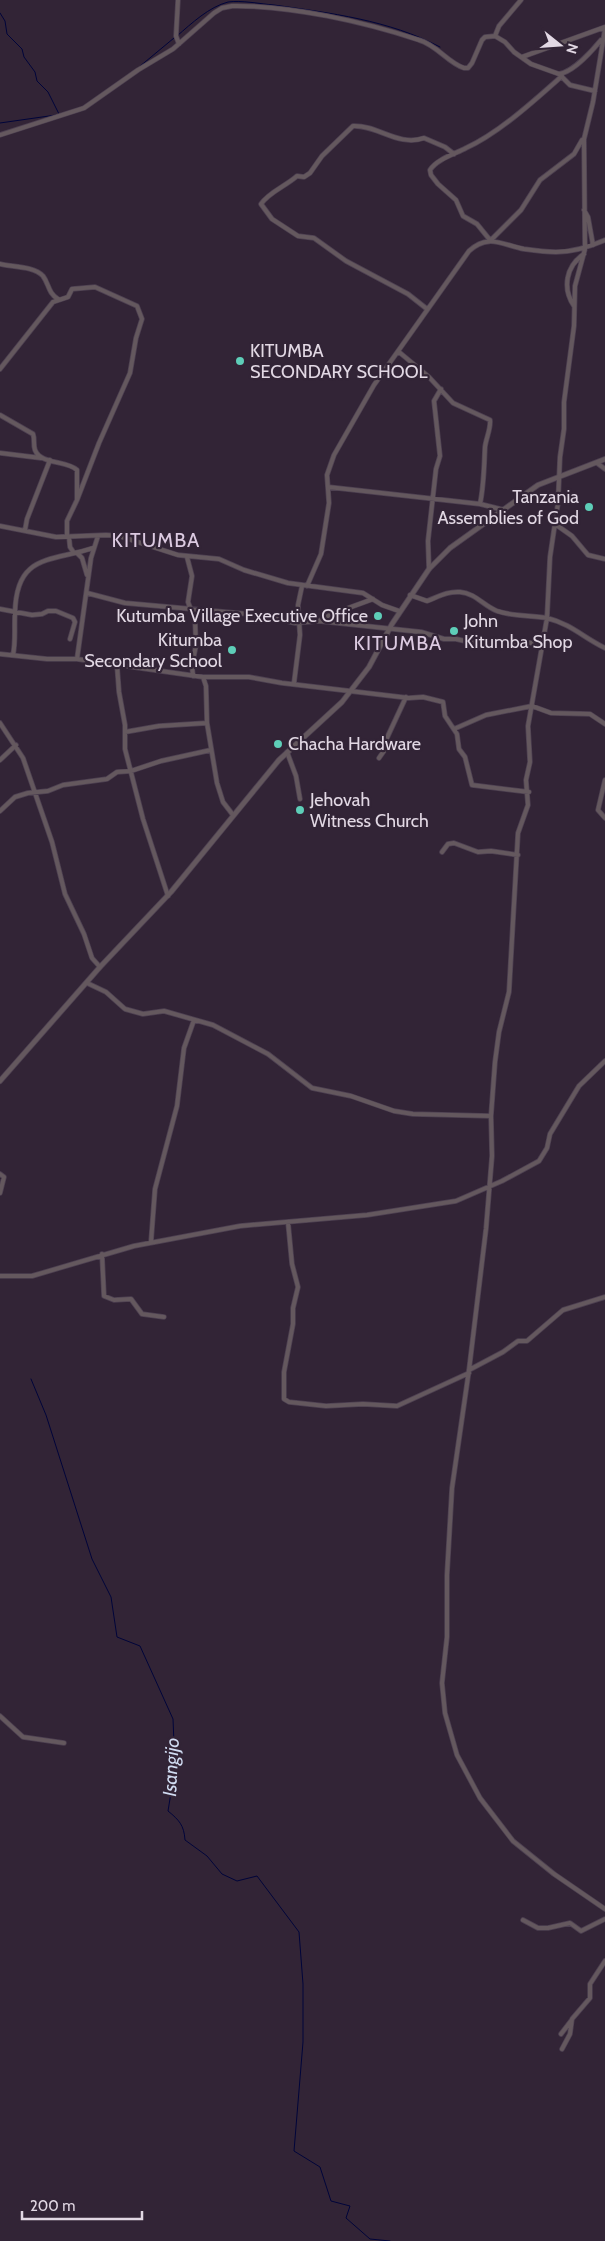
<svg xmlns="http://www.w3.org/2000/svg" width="605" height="2241" font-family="Cabin,sans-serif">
<rect width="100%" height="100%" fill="#322436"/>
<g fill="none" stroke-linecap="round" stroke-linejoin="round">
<path stroke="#00043a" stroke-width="1" d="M0,13L5,21L7,34L22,49L24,57L35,72L37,81L48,92L59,114
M177,36C192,23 209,7 228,2C241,0 261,4 274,5C330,13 389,20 440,47
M139,67L174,38
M0,123L56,115
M31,1379L46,1415L92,1559L111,1597L117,1637L140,1646L173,1719L175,1768L168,1811C179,1820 184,1825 185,1840L207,1856L222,1874L237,1881L257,1876L299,1932L303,1984V2042L294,2151L320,2167L331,2201L350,2206L346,2218L370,2239L390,2241"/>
<g stroke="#4e4152" stroke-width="5.5">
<path id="minor" d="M178,0L176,36L179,44
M605,29L593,102L584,139L585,249L575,286L574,326L564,402V429L560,457L558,503L550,557L547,618L528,726L530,762L526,780L528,805L518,833L509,992L499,1032L495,1062L491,1116L492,1156L486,1229L469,1370L452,1488L447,1575V1637L442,1683L445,1713L457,1755L480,1798L513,1841L554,1874L605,1909
M495,36L499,26L521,0
M522,57L605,27
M559,74C573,72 592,51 601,40
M0,135L84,108L138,70L173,49L214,13L222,8L232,6C290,5 365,22 419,40C437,45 448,63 464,68H468L472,63L482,40L485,37L495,36L505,42L514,52L531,64L559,74L570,85L595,91
M584,210L588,217L593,245
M490,240L477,224L463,216L456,200L438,184L431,175L430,170C437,159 455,154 466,148C499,133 535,100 562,76
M491,240L521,210L540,180L574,154L582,140
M0,264C12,267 34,266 43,276C49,284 48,293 58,299
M574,306C562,288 566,266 584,254
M427,309L408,294L346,261L314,238L298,236L272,219L261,204C269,192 286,186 297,176L304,177L310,173L322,156L353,126C378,125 398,147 424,138L445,147L454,154
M399,352L429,377L453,403L490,420C491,429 486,438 485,447C484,467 484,485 480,504
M0,369L53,302L68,297L72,289L95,287L137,306L142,319L136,338L130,373L99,443L77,500
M0,415L33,434C35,439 33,445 35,450C41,465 67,460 77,470V500L67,521V537
M0,453L41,458
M597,463L605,469
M328,487L480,504L504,510
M555,524L572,536L588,555L605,559
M0,526L56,537L106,535L119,536L178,555L219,559L244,570L288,583L363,593L382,605L399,611
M25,530L27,519L50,460
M69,537L70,547L74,553
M77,553L82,558L87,575
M187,557L192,576L188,602L195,620L196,645L192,666L193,676
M429,569L428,541L436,469L440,456L434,401L441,389
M307,586L321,554L329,503L327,475L334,455L374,385L469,251C488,233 503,245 524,249C531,250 549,252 556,252C574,252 589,247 605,240
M87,593L125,603L259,615L295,623L319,621L332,614L373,599
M410,595L427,601C438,597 447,591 460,592C475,593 484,606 497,611C514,617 531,615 547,618C571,624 584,638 605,648
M0,609L32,615L42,614L48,611H56L73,618L75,622L70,639
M319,621L421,632L444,639H456L474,643L493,645L521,642L542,644
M0,654L47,659H77L203,677H249L282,683L409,698L423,697L443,702L445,716L457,734L459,749L465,757L472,785L529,792
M13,655C16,640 14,628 15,613C16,554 50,562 93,548
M77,659L91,558L98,536
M117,665L119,692L125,725V749L143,819L168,896
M203,677L206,686L207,723L217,783L223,802L233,815
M294,683L300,635L298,605L302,586
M0,723L23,758L52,842L65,894L84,934L92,958L100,967
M454,729L486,715L532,706L551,713L590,714L605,724
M125,732L159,726L207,723
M287,752L296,776L300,799
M379,758L386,748V740L406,697
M0,760L16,745
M605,780L598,810L605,818
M0,811L15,797L28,793L48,791L63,785L107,779L117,772L131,771L161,761L211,750
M442,852L448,844L454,843L478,852L491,851L518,855
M87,983L106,992L125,1009L143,1014L164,1011L213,1025L268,1054L312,1088L351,1096L394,1111L413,1114L491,1116
M0,1174L4,1177L0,1193
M288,1222L292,1264L298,1287L293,1308V1324L284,1372V1399L289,1402L326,1406L363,1404L397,1406L469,1373
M151,1242L155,1189L177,1106L184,1048L194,1020
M102,1254L104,1296L114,1300L131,1299L142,1314L164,1317
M0,1276H32L134,1246L240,1226L367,1215L456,1201L502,1181L539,1161L547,1148L550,1134L579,1086L605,1061
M469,1370L503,1352L518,1341H527L563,1310L605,1297
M0,1716L23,1737L64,1743
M523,1920L538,1928H548L570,1923L581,1931L605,1919
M561,2034L571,2021
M562,2049L570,2034L572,2019L590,1998V1984L605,1961"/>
</g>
<g stroke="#4e4152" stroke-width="6">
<path id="tertiary" d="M0,1081L100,967L171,892L279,760L342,702L369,667L392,624L429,569L450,548L538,485L605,459"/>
</g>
<use href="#minor" stroke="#64585e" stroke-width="4"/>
<use href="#tertiary" stroke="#64585e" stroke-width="4.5"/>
</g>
<g fill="#5eceb8" stroke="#322436" stroke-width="2">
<circle cx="240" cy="361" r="5"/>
<circle cx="589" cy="507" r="5"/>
<circle cx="378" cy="616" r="5"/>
<circle cx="454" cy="631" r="5"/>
<circle cx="232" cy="650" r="5"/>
<circle cx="278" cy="744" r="5"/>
<circle cx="300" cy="810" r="5"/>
</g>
<g text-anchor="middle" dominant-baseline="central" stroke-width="4.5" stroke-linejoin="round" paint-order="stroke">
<g font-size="18" fill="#e2d8e4" stroke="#322436" text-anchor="start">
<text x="250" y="351">KITUMBA<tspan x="250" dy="21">SECONDARY SCHOOL</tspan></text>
<text x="579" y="497" text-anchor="end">Tanzania<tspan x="579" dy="21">Assemblies of God</tspan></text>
<text x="368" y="616" text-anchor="end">Kutumba Village Executive Office</text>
<text x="464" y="621">John<tspan x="464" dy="21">Kitumba Shop</tspan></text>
<text x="222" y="640" text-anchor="end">Kitumba<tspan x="222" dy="21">Secondary School</tspan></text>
<text x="288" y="744">Chacha Hardware</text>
<text x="310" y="800">Jehovah<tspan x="310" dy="21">Witness Church</tspan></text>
</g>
<g font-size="19" font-style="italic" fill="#d0dbf1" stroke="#322436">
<text transform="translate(171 1767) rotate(-87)">Isangijo</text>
</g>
<g font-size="20" letter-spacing="1" fill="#dccae1" stroke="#322436">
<text x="156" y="540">KITUMBA</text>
<text x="398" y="643">KITUMBA</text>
</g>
</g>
<g transform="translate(560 45) rotate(107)" stroke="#322436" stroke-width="4" paint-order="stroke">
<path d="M0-4L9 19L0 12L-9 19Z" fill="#e2d8e4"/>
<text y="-8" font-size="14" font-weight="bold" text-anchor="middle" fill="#e2d8e4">N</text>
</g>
<path d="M22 2211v8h120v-8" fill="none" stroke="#e2d8e4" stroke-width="2.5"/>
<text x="30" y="2211" font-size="15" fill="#e2d8e4" stroke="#322436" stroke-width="4" paint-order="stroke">200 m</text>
</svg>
